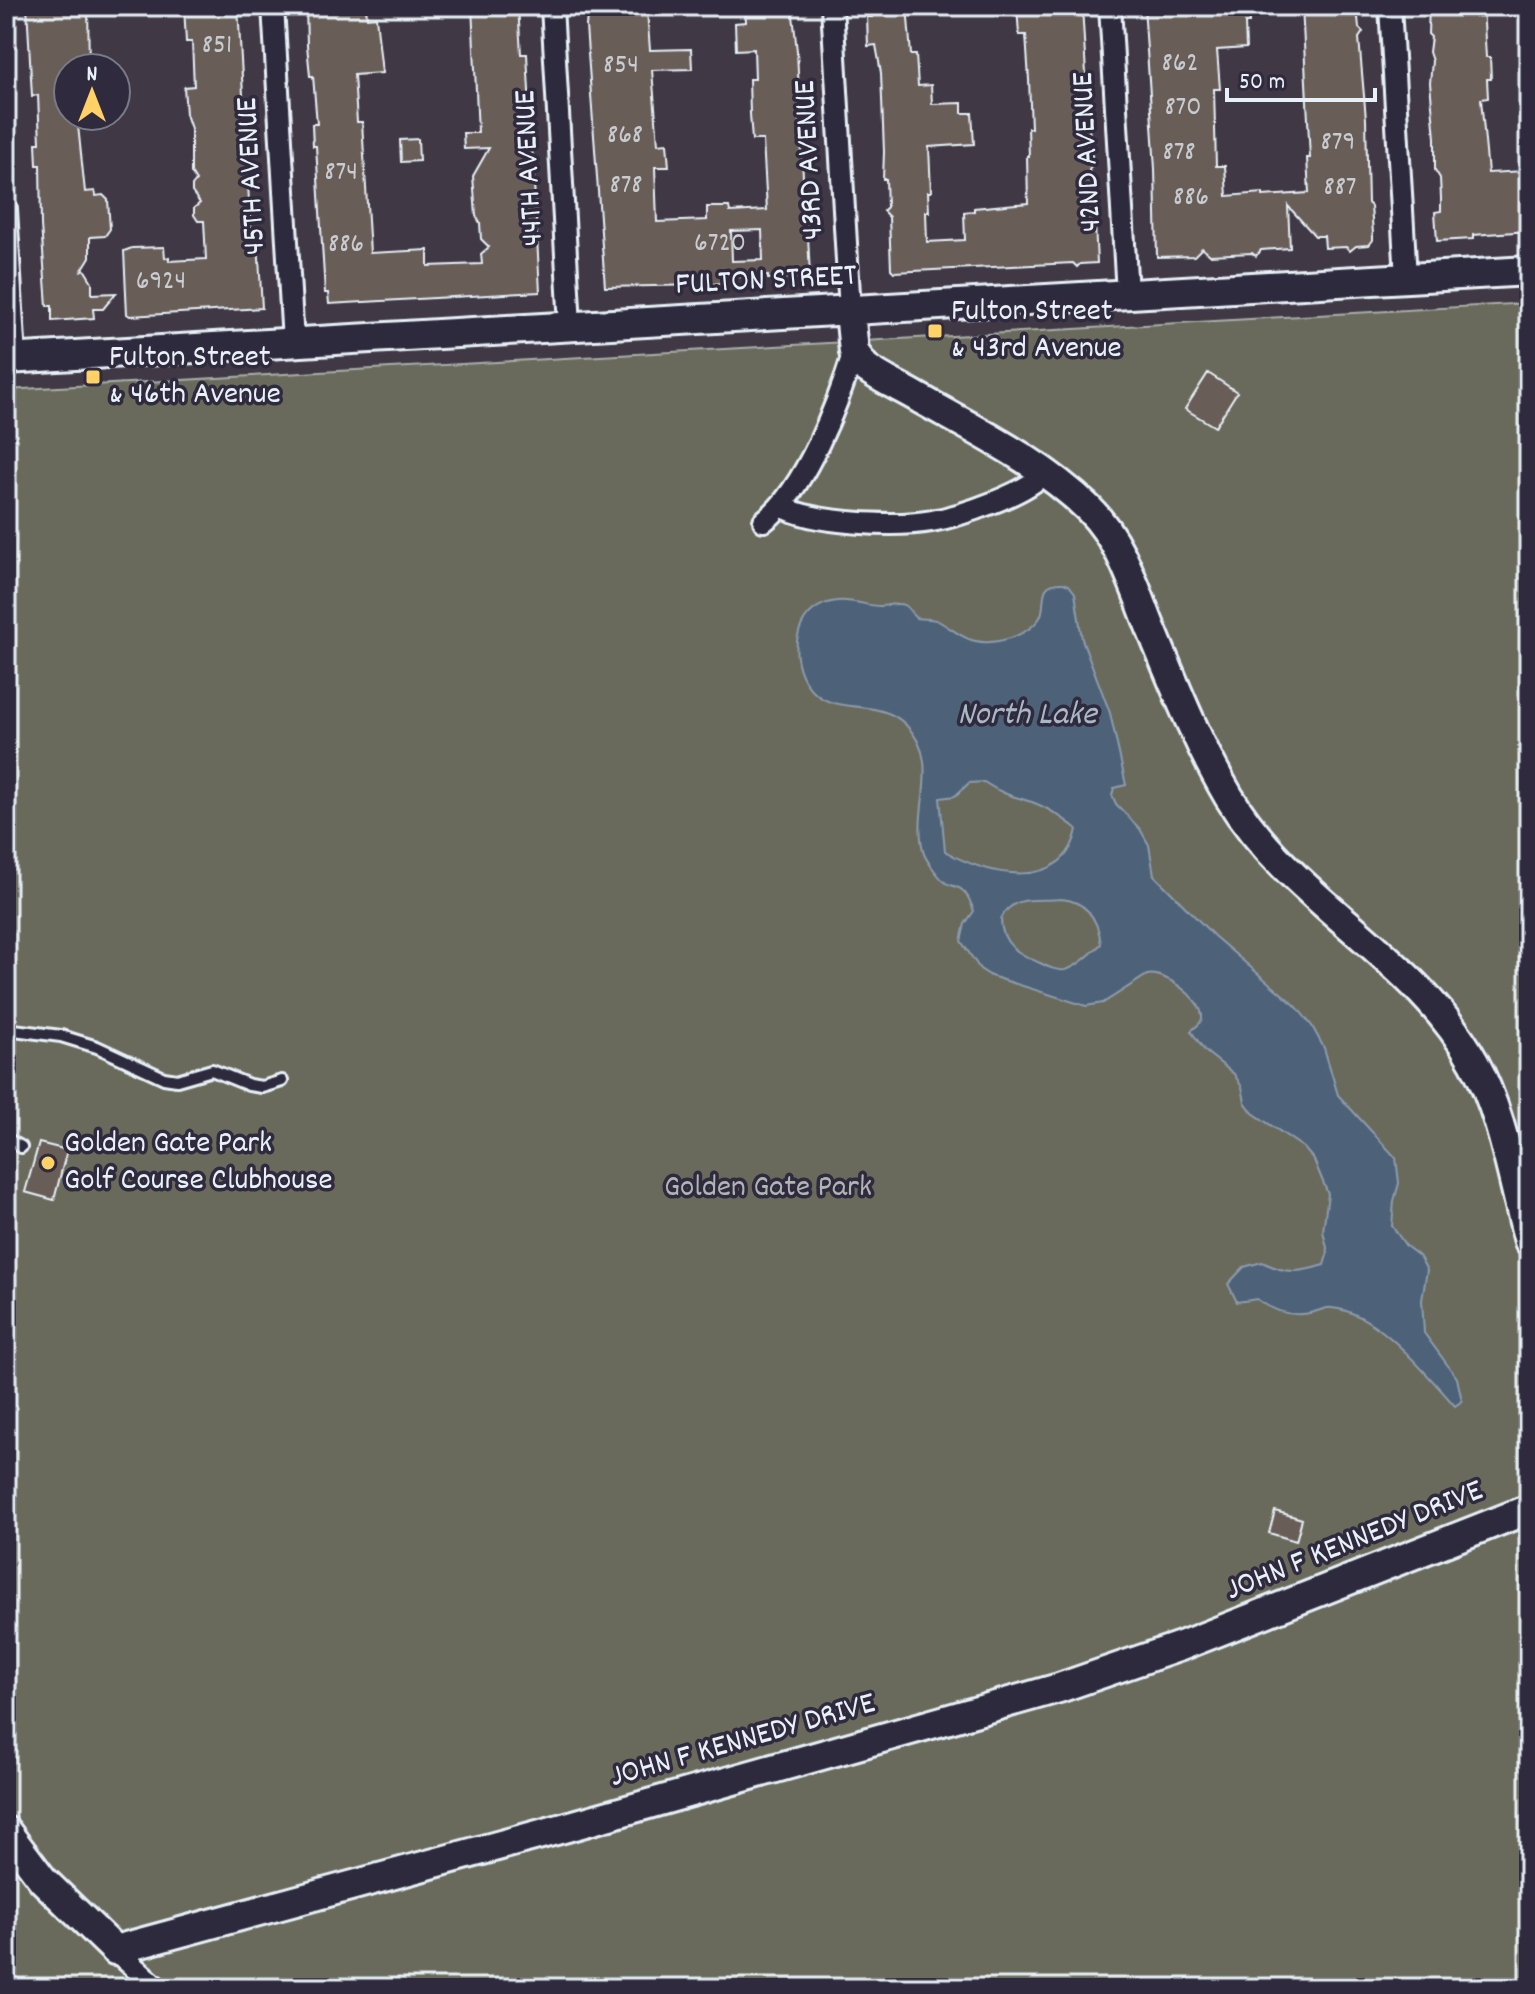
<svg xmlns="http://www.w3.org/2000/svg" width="1535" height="1994" font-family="Dekko,sans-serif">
<rect width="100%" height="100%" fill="#403945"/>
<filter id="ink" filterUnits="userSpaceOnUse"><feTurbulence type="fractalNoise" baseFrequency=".0125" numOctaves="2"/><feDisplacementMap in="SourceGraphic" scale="16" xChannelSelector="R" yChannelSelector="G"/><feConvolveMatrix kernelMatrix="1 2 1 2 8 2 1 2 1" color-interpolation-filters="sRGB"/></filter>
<g filter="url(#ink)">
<path fill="#6a6b5c" stroke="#a9aeaa" stroke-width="2" d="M1529,303V1988H6V390Z"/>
<path fill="#4e6279" stroke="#8c9bac" stroke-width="2" fill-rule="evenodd" d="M1063,583L1069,585L1075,593L1082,639L1110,713L1126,785L1114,788L1112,795L1116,804L1140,829L1149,845L1154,875L1214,936L1296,1006L1312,1026L1324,1048L1338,1095L1396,1158L1399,1183L1394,1201L1392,1226L1406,1246L1419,1256L1427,1270L1422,1300L1424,1333L1457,1378L1462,1401L1455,1406C1426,1374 1378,1312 1332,1308C1326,1307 1321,1310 1314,1312C1293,1318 1274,1312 1257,1299L1237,1302L1228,1284L1244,1267L1262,1262C1287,1274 1298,1273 1324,1265L1328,1252L1323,1231L1328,1194L1314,1160L1304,1148L1253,1113L1245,1102L1242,1087L1234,1074L1205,1051L1191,1031C1195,1027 1203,1023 1202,1016C1201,998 1163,970 1147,975L1103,1003L1086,1006L991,976L980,969L961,941L965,924L974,911C971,904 969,895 962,890C958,886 951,886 946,883C939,878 927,861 924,854C910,808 944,764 906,725C876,694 828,721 805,681C787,650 797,605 837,601C852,599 866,606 880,606C888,606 896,602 904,605C911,608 910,614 916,618C924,620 932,617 940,622C957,632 968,644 990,642C1007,641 1029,633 1039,619C1049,605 1034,582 1063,583ZM984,782C1002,794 1012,796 1032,802C1049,808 1063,818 1077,829C1065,893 986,876 945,851L940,798L955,796L969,783ZM1061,899C1087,901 1098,919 1101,944C1093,952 1078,967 1065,970C1056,971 1048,967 1040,963C1019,954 1001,945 1001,919C1013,893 1038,902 1061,899Z"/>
<path fill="#695d58" stroke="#e8f1f8" stroke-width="2" fill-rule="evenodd" d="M27,6H88L89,66L67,67L68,116H77L85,192L95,191L96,196L103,195L108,200L110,229L105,236L90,237V257L82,270L84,269L92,282V294L116,293L103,309H93L94,318L52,321V306H47L41,225L40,165H37L36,143H40L38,95L32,96Z
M184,6H238L250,219L253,241H258L262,308L130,316L127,314L124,251L132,248L164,247L165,258L169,257V261L206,259L204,221H198L194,215V208L200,203L192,192V186L196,181L191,173V129L186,114L184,87L194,86L192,42H186Z
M306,6H366L367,18L376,17L382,73L354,75L357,122H362L370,253L428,250V266L482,264L481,254L489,247L481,239L480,223L476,216L473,176L489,148L464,149L463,133H478L472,6H518L521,54H527L540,292L329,304L328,293H325L316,146H313L312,124H317L313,76H310L307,45Z
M588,6H638V11H647L650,50L691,49L692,69L652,70L658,144L667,143L669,167H655L657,222L707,220V207H729L730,212L767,210L763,140H752L750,114L749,79H755L754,49L736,50L735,23L746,22L745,6H792L797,51L805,219L815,218L816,235H808L810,277L768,279V276L733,277V282L703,285L605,287L586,26ZM762,230L763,260L732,261L731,231Z
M874,6H907L911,55H916L918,86L931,85L932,104L962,103V113H972L974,144L929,147L931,192H928L929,212H926L927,242L965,240L964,212L974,211V208L1028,203L1027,156H1029L1028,128H1031L1029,80L1026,35H1019L1017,6H1082L1090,142L1086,148L1092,155V166L1089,170L1093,184L1097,263L1080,264L1077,267L1073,263L894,272L891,269L889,217L883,211L887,207L886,179H883L884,152L881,73L876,45L868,46L867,17H872Z
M1144,6H1249V23H1245L1246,48L1217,50L1220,89H1214L1216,166H1225L1227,196L1263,193V196L1309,193L1307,158H1310L1302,6H1357L1359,28L1363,32L1359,38L1366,119L1368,203L1371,206L1373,234V240L1369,245L1356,246L1350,251L1346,247L1325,248L1324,236H1315L1288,206L1290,248L1261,250L1256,256L1252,253L1210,255L1202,248L1194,256L1157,257L1155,169Z
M1429,6H1483L1486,57H1490L1491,79H1487L1488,98L1481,99L1488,173L1525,171L1526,185H1529V231L1473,235V239L1437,241L1435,212L1441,211V198L1440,178L1435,170V138L1430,83L1432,61L1429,52L1431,37L1428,34Z
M418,139L419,161L401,162L400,140Z
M1208,373L1237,392L1215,427L1185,409Z
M39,1143L67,1150L54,1200L25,1192Z
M1275,1511L1302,1519L1296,1541L1269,1533Z"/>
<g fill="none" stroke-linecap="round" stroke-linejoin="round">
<g stroke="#e8f1f8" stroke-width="16">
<path id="lane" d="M6,1029L61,1036L97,1047L164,1078L177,1080L212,1070L249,1085L262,1087L282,1081
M10,1141L21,1147"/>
</g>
<g stroke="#e8f1f8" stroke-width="26">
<path id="street" d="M273,6L293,342
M552,6L570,326
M832,6L850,311
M1110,6L1127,294
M1390,6L1406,278
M6,209L15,359
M782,506C811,524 897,527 932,521C960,516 1026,494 1044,473
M764,521C805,491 839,400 854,352
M115,1950L157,1988"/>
</g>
<g stroke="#e8f1f8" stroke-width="34">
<path id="secondary" d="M850,311L854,352L865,367C881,379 900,387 917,397C975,430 1041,462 1089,509C1121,541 1134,586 1150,626C1174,684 1197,743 1229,797C1292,902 1415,955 1474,1062C1503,1114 1513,1184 1529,1241
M6,359L1529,271
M6,1831L43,1880L115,1950L567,1827L1059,1688L1181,1646L1529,1509"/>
</g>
<use href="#lane" stroke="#2f2a3d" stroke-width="10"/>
<use href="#street" stroke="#2f2a3d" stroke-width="20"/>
<use href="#secondary" stroke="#2f2a3d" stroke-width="28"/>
</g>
</g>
<g fill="#ffd166" stroke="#2f2a3d" stroke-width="3">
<rect x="927" y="323" width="16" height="16" rx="4"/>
<rect x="85" y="369" width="16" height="16" rx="4"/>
<circle cx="48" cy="1163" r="8"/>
</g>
<g text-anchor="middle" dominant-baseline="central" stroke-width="7" stroke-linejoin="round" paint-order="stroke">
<g font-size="28" fill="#c8ccd0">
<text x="217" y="47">851</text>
<text x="1180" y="65">862</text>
<text x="621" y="67">854</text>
<text x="1183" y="109">870</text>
<text x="625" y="137">868</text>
<text x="1338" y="144">879</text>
<text x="1179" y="154">878</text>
<text x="341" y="174">874</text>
<text x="626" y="187">878</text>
<text x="1340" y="189">887</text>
<text x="1191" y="199">886</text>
<text x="720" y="245">6720</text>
<text x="346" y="246">886</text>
<text x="161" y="283">6924</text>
</g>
<g font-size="32" fill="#e8f1f8" stroke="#2f2a3d">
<text transform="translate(1089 152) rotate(-93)">42ND AVENUE</text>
<text transform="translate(811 160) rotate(-93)">43RD AVENUE</text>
<text transform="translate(531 168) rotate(-93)">44TH AVENUE</text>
<text transform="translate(253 176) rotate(-93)">45TH AVENUE</text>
<text transform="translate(766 282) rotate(-3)">FULTON STREET</text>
<text transform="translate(1355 1542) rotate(-22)">JOHN F KENNEDY DRIVE</text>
<text transform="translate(743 1742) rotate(-16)">JOHN F KENNEDY DRIVE</text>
</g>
<g font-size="32" fill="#e8f1f8" stroke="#2f2a3d" text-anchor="start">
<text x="951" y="313">Fulton Street<tspan x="951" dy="37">&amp; 43rd Avenue</tspan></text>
<text x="109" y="359">Fulton Street<tspan x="109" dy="37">&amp; 46th Avenue</tspan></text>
<text x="64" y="1145">Golden Gate Park<tspan x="64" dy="37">Golf Course Clubhouse</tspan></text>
</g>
<g font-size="32" fill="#afb5b2" stroke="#2f2a3d">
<text x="768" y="1189">Golden Gate Park</text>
</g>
<g font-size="34" font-style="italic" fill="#aab8c5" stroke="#2f2a3d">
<text x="1027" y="716">North Lake</text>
</g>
</g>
<rect width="1535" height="1994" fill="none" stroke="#2f2a3d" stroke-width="32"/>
<rect x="16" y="16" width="1503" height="1962" fill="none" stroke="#e8f1f8" stroke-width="3" filter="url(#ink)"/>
<g transform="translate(92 92)"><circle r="38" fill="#2f2a3d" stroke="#797a88" stroke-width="2"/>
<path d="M0-6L14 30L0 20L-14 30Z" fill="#ffd166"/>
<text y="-12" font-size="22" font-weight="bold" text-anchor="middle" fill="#e8f1f8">N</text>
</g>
<path d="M1227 88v12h148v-12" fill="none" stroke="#e8f1f8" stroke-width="4"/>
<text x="1239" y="88" font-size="24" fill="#e8f1f8" stroke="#2f2a3d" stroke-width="6" paint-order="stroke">50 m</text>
</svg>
